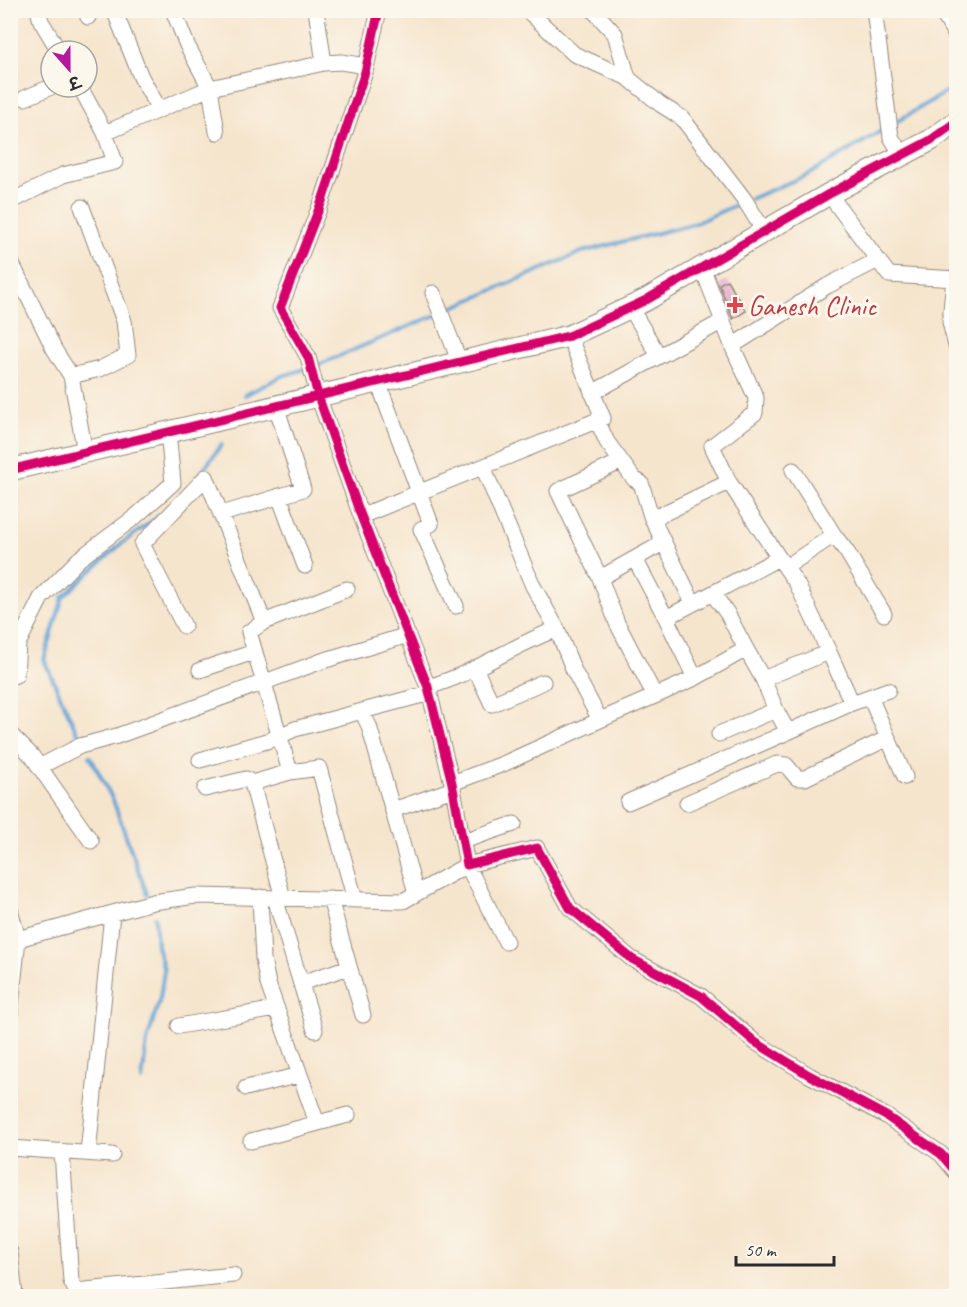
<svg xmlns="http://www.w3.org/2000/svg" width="967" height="1307" font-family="Caveat,'Playpen Sans Deva',sans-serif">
<rect width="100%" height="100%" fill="#fbf7ec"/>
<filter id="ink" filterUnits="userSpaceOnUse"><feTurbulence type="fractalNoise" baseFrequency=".0167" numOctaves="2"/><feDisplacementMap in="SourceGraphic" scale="12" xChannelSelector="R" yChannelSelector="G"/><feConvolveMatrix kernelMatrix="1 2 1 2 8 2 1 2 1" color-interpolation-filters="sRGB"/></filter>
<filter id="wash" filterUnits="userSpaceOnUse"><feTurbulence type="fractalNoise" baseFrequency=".008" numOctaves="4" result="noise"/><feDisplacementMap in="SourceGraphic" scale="24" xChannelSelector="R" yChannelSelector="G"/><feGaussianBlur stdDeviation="1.35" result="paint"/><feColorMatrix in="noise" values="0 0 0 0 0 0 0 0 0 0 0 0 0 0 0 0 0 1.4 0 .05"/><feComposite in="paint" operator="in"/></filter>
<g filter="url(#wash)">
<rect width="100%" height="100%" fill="#f6e5cd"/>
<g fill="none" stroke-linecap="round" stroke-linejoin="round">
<path stroke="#63a4d6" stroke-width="4" d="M893,124L956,86
M750,199L809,174L883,130
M447,310L582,252L693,224L738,204
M318,365L436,315
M245,395L282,376L305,369
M201,473L222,444
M80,739L44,660L63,597L121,544L159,516
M90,756L113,800L147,894
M142,1080L147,1041L160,998L164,970L157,946L155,917"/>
</g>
<g id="blocks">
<path fill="#e3aac9" d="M727,280L746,311L733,319L719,284Z"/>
</g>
</g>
<g filter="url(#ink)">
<use href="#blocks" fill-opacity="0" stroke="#90887c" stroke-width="1.5"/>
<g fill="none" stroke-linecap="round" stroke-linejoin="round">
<g stroke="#90887c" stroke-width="17">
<path id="street" d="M38,10L41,21L59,51
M85,10L88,17
M114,10L141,77L159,109
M173,10L187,45L210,88L217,132
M316,10L324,63
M379,10L365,72L322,201L280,308L308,357L318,396L361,516L428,687L452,783L467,865L537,848L570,908L632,959L701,996L755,1042L809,1075L886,1116L941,1154L956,1172
M527,10L574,54L628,78L660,104L682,118L744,199L764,231
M593,10L615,34L628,78
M874,10L891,137L902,155
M941,10L956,36
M25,98L51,87
M105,133L210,88L324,63L341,62L366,66
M829,194L889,275L956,279
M10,202L63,175L115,162L105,133L80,87
M10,260L54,349L71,376L100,369L128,355L124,321L82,207
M954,278L950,322L956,346
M433,293L460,363
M630,307L659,356
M732,346L827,286L878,260
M71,376L85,452
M378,382L431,524L421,529L456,606
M592,393L723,321
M597,420L607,442L634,479L641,483L651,516L693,603
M620,462L558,491L600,578L663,543
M279,496L305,566
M222,514L303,489L276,406
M361,516L603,418L569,336
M652,519L729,482
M834,535L847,552L884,614
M635,559L666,618L779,558L729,482L712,446L755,413L756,398L734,350L702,267
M786,567L834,535L793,470
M600,578L617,623L655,696L695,678
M347,589L264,622L249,632L290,772L319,768L355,900
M666,618L695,678L746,649L727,613L713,594
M184,626L142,544L206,477L264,622
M746,649L763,679L829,652L797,584L779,558
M829,652L852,703L888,690
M475,668L492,704L543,682
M200,670L254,652
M10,677L16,675L18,644L41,598L79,559L135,517L173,483L168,431
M428,687C474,674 513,645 557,629L533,586L483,467
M870,697L905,777
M776,710L788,732L852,703
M362,711L369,726L416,893
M600,720L655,696
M10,734L32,756L91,841
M719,734L776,710L763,679
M200,760L270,740L295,729L430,693
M39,767L80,746L117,736L322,661L408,635
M252,783L283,898
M452,783L503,764L600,720L574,671L557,629
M205,789L246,779L252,783L290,772
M628,802L788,732
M687,803L777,764L786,765L797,778H805L888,738
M393,810L453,789
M463,841L514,824
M260,897L263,959L268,984L317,1123
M275,898L315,1030
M330,899L363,1015
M10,909L18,939L10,1014
M18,939L153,902L196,896L403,901L467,865L506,942
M301,983L349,967
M179,1026L276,1009
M246,1088L300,1075
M251,1141L348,1115
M10,1148L112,1155
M62,1152L71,1281L76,1291L233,1275
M88,1153L112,914
M10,1252L15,1296"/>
</g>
<g stroke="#90887c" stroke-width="23">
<path id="secondary" d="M10,470L569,336L646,300L829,194L931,140L956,122"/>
</g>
<use href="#street" stroke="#fff" stroke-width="15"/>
<use href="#secondary" stroke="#fff" stroke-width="21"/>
<g stroke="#fbf7ec" stroke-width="13">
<path id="cycleway" d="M379,10L365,72L322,201L280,308L308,357L318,396L361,516L428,687L452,783L467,865L537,848L570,908L632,959L701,996L755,1042L809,1075L886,1116L941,1154L956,1172
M10,470L569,336L646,300L829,194L931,140L956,122"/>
</g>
<use href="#cycleway" stroke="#d6006c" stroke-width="9"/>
</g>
</g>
<path fill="#e0444e" stroke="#fbf7ec" stroke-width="2" d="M732 296h6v6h6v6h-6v6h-6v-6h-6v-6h6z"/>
<g text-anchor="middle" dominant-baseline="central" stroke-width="6" stroke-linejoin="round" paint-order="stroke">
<g font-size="28" fill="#be3a42" stroke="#fbf7ec" text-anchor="start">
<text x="748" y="305">Ganesh Clinic</text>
</g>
</g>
<rect width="967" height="1307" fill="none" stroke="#fbf7ec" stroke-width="36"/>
<g transform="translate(69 69) rotate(159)"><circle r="28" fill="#fbf7ec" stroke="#a8a59f" stroke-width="1.5"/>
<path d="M0-4.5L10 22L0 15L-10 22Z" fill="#b5179e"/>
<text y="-9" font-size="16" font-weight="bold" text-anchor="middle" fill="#2b2b2b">उ</text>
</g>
<path d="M736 1256v9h98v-9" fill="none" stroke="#2b2b2b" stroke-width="3"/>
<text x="745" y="1256" font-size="18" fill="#2b2b2b" stroke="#fbf7ec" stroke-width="4.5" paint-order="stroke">50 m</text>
</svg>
